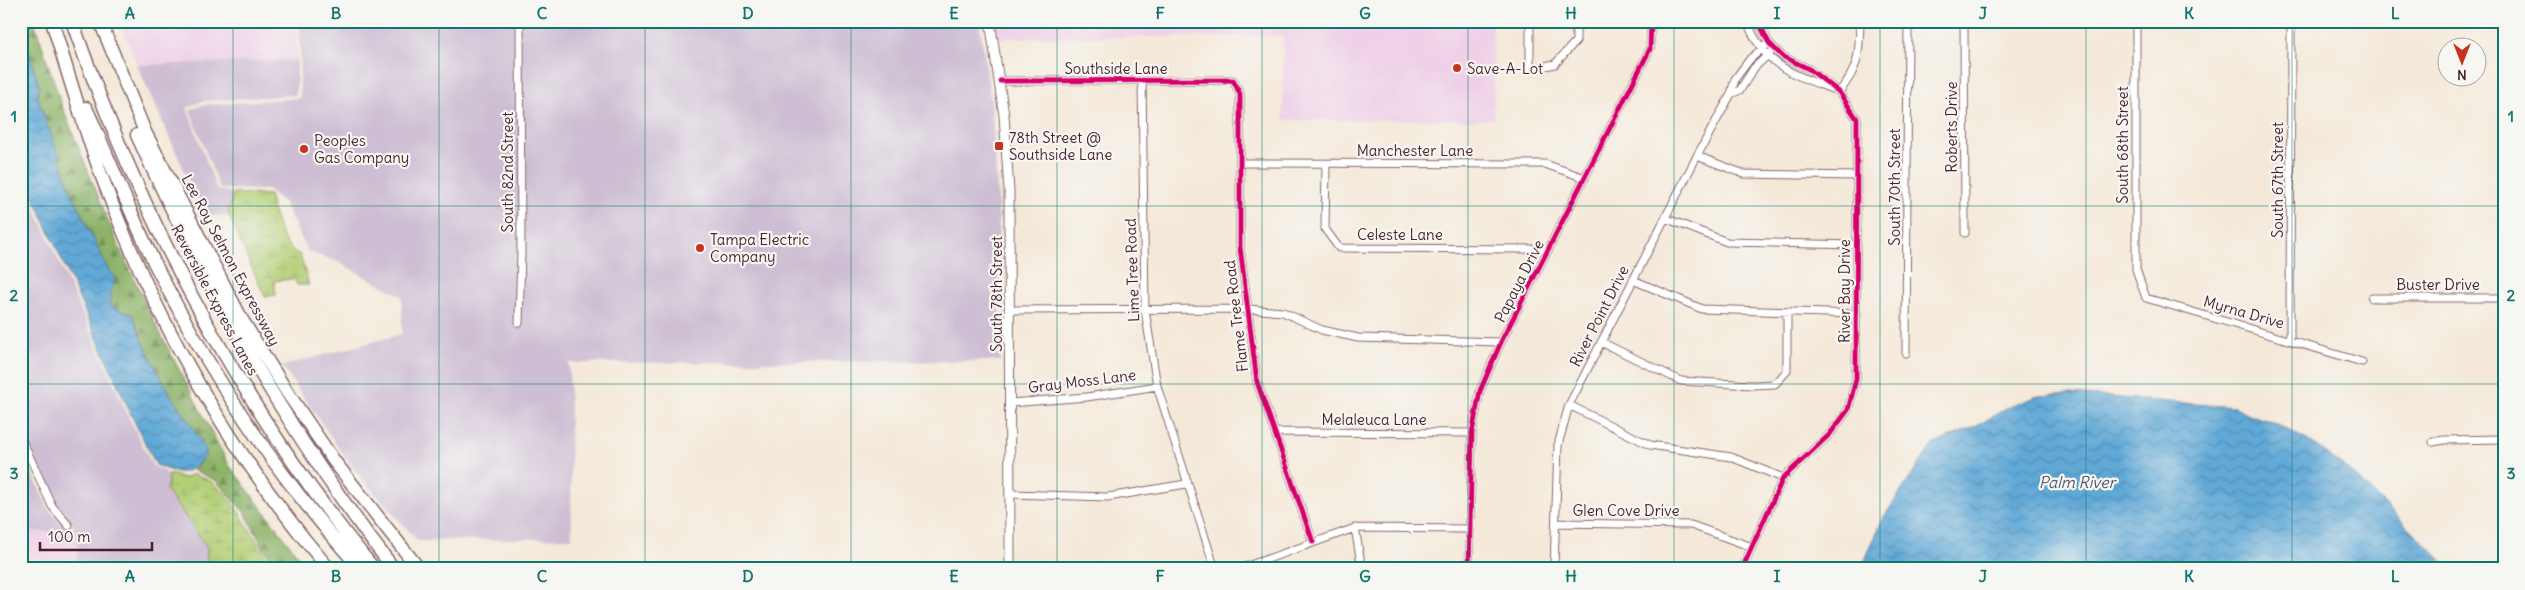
<svg xmlns="http://www.w3.org/2000/svg" width="2525" height="590" font-family="Delius,sans-serif">
<defs>
<pattern id="forest-firs" width="22" height="20" patternUnits="userSpaceOnUse" patternTransform="scale(1.25)"><rect width="22" height="20" fill="#8db267"/><path d="M5 1l3.5 6h-7zM16 11l3.5 6h-7z" fill="#759055"/></pattern>
<pattern id="wetland-marsh" width="20" height="14" patternUnits="userSpaceOnUse" patternTransform="scale(1.25)"><rect width="20" height="14" fill="#b2cf76"/><path d="M1 5h8M5 5V1M11 12h8M15 12V8" fill="none" stroke="#9bb166"/></pattern>
<pattern id="water-waves" width="16" height="10" patternUnits="userSpaceOnUse" patternTransform="scale(1.25)"><rect width="16" height="10" fill="#60a9d7"/><path d="M0 5q4-4 8 0t8 0" fill="none" stroke="#5189af"/></pattern>
</defs>
<rect width="100%" height="100%" fill="#f6f6f2"/>
<filter id="ink" filterUnits="userSpaceOnUse"><feTurbulence type="fractalNoise" baseFrequency=".02" numOctaves="2"/><feDisplacementMap in="SourceGraphic" scale="10" xChannelSelector="R" yChannelSelector="G"/><feConvolveMatrix kernelMatrix="1 2 1 2 8 2 1 2 1" color-interpolation-filters="sRGB"/></filter>
<filter id="wash" filterUnits="userSpaceOnUse"><feTurbulence type="fractalNoise" baseFrequency=".0096" numOctaves="4" result="noise"/><feDisplacementMap in="SourceGraphic" scale="20" xChannelSelector="R" yChannelSelector="G"/><feGaussianBlur stdDeviation="1.12" result="paint"/><feColorMatrix in="noise" values="0 0 0 0 0 0 0 0 0 0 0 0 0 0 0 0 0 1.4 0 .05"/><feComposite in="paint" operator="in"/></filter>
<g filter="url(#wash)">
<rect width="100%" height="100%" fill="#f4e9d9"/>
<path fill="#efd0e7" d="M120,21H297V60L137,65Z
M988,21H1493L1494,120H1283V36L991,38Z
M21,530L77,534V569H21Z"/>
<path fill="#cdbed3" d="M300,21H979L991,100L998,201L1000,361L569,363L572,538L418,541L354,470L282,366L402,334V296L336,261L308,252L284,203L269,190L220,189L190,110L202,105L300,98Z
M297,60L296,95L202,101L187,108L217,190L233,193L229,216L204,215L137,65Z
M21,177L130,420L153,466L169,474L166,491L207,547V569H77V534L21,530V448L48,508L69,532L74,526L55,504L21,429Z"/>
<path fill="url(#forest-firs)" stroke="#6c6849" d="M21,21H34L62,106L118,245L159,331L229,465L308,569H280L264,549L245,513L215,480L193,470L207,454C199,432 183,415 171,395C156,370 142,342 133,315L116,309L110,304L113,274L108,269L72,193L37,96L39,86Z"/>
<path fill="url(#wetland-marsh)" stroke="#7e7750" d="M233,193L269,195C275,215 279,245 300,255L309,285H297L294,279L274,281L276,295L265,297L228,214Z
M169,474L185,478L193,474C199,477 209,479 214,484C242,506 253,542 276,569H207V547L166,490Z"/>
<path fill="url(#water-waves)" stroke="#556481" d="M21,27L39,86L37,96L72,193L108,269L115,279L110,295V304L116,309L133,315C142,342 156,370 171,395C183,415 199,432 207,454C188,476 183,476 156,465L133,419L21,169V141L26,123L21,116Z
M2072,394L2234,407L2249,415L2270,421L2313,443L2355,476L2445,563L2454,569H1861L1883,518L1933,444L1977,426L2006,408L2038,396Z"/>
</g>
<g filter="url(#ink)">
<g fill="none" stroke-linecap="round" stroke-linejoin="round">
<g stroke="#866668" stroke-width="9">
<path id="minor" d="M1530,21V69L1555,64L1576,41V21
M1747,21C1763,65 1792,74 1832,89
M1964,21L1965,233
M2136,21V269L2146,298L2362,362
M1142,80L1145,310L1157,386L1215,569
M1000,81L1233,80L1240,94V247L1257,382L1313,542
M1839,92C1860,67 1859,53 1860,21
M1731,94L1740,90L1754,68L1770,53
M1697,156L1744,174L1857,176
M1241,163L1545,164L1585,178
M1326,164L1325,229L1339,248L1549,249
M1665,218L1727,242L1857,245
M1633,280L1702,309L1857,314
M2372,298H2504
M1009,310L1248,309L1283,312L1322,330L1358,338L1501,342
M519,323L521,252L520,21
M2290,339L2291,21
M1601,342L1681,381L1752,385L1775,384L1787,371V313
M1906,353L1908,21
M1010,403L1087,397L1157,386
M1569,405L1650,445L1731,457L1783,478
M1276,432L1472,433
M21,438L52,506L69,526
M2433,442L2444,440L2504,439
M1010,494L1108,497L1186,484
M1556,523L1691,525L1752,547
M1355,528L1362,569
M1239,569L1355,528L1469,529
M1469,569L1472,433L1480,391L1501,342L1650,49L1651,21
M1554,569L1558,445L1569,405L1697,156L1731,94L1735,79L1750,59L1769,43
M1742,569L1783,478L1830,434L1848,410L1856,379L1857,119L1839,92L1809,69L1782,56L1769,43L1758,21"/>
</g>
<g stroke="#866668" stroke-width="11">
<path id="tertiary" d="M990,21L1004,115L1009,191L1010,569"/>
</g>
<g stroke="#866668" stroke-width="15">
<path id="motorway" d="M52,21C68,73 83,125 102,177C153,318 231,454 329,569
M72,21C141,219 240,407 374,569
M100,21L145,132L242,320L287,392L334,461L419,569
M86,108C110,160 130,213 155,264C210,374 278,478 361,569
M137,135C204,284 292,440 394,569"/>
</g>
<use href="#minor" stroke="#fff" stroke-width="7"/>
<use href="#tertiary" stroke="#fff" stroke-width="9"/>
<use href="#motorway" stroke="#fff" stroke-width="12"/>
<g stroke="#f6f6f2" stroke-width="8">
<path id="cycleway" d="M1000,81L1233,80L1240,94V247L1257,382L1313,542
M1469,569L1472,433L1480,391L1501,342L1650,49L1651,21
M1742,569L1783,478L1830,434L1848,410L1856,379L1857,119L1839,92L1809,69L1782,56L1769,43L1758,21"/>
</g>
<use href="#cycleway" stroke="#d6006c" stroke-width="5"/>
</g>
</g>
<path fill="none" stroke="#0f766e" stroke-width="1" stroke-opacity="0.55" d="M233,21V569M439,21V569M645,21V569M851,21V569M1057,21V569M1262,21V569M1468,21V569M1674,21V569M1880,21V569M2086,21V569M2292,21V569M21,206H2504M21,384H2504"/>
<g fill="#c8321e" stroke="#f6f6f2" stroke-width="2">
<circle cx="1457" cy="68" r="5"/>
<rect x="994" y="141" width="10" height="10" rx="2.5"/>
<circle cx="304" cy="149" r="5"/>
<circle cx="700" cy="248" r="5"/>
</g>
<g text-anchor="middle" dominant-baseline="central" stroke-width="4.5" stroke-linejoin="round" paint-order="stroke">
<g font-size="15" fill="#4a1f2b" stroke="#f6f6f2">
<text x="1116" y="68">Southside Lane</text>
<text transform="translate(1951 127) rotate(-90)">Roberts Drive</text>
<text transform="translate(2122 145) rotate(-90)">South 68th Street</text>
<text x="1415" y="150">Manchester Lane</text>
<text transform="translate(507 172) rotate(-90)">South 82nd Street</text>
<text transform="translate(2277 180) rotate(-90)">South 67th Street</text>
<text transform="translate(1894 187) rotate(-90)">South 70th Street</text>
<text x="1400" y="234">Celeste Lane</text>
<text transform="translate(231 260) rotate(62)">Lee Roy Selmon Expressway</text>
<text transform="translate(1132 270) rotate(-92)">Lime Tree Road</text>
<text transform="translate(1519 281) rotate(-63)">Papaya Drive</text>
<text x="2438" y="284">Buster Drive</text>
<text transform="translate(1844 291) rotate(-90)">River Bay Drive</text>
<text transform="translate(996 294) rotate(-90)">South 78th Street</text>
<text transform="translate(215 300) rotate(62)">Reversible Express Lanes</text>
<text transform="translate(2244 312) rotate(16)">Myrna Drive</text>
<text transform="translate(1236 316) rotate(-97)">Flame Tree Road</text>
<text transform="translate(1599 316) rotate(-63)">River Point Drive</text>
<text transform="translate(1082 381) rotate(-7)">Gray Moss Lane</text>
<text x="1374" y="419">Melaleuca Lane</text>
<text x="1626" y="510">Glen Cove Drive</text>
</g>
<g font-size="15" fill="#4a1f2b" stroke="#f6f6f2" text-anchor="start">
<text x="1467" y="68">Save-A-Lot</text>
<text x="1009" y="137">78th Street @<tspan x="1009" dy="17">Southside Lane</tspan></text>
<text x="314" y="140">Peoples<tspan x="314" dy="17">Gas Company</tspan></text>
<text x="710" y="239">Tampa Electric<tspan x="710" dy="17">Company</tspan></text>
</g>
<g font-size="16" font-style="italic" fill="#535670" stroke="#f6f6f2">
<text x="2077" y="482">Palm River</text>
</g>
</g>
<rect width="2525" height="590" fill="none" stroke="#f6f6f2" stroke-width="55"/>
<g transform="translate(2462 62) rotate(180)"><circle r="24" fill="#f6f6f2" stroke="#b1a0a2"/>
<path d="M0-4L9 19L0 12L-9 19Z" fill="#c8321e"/>
<text y="-8" font-size="14" font-weight="bold" text-anchor="middle" fill="#4a1f2b">N</text>
</g>
<path d="M40 542v8h112v-8" fill="none" stroke="#4a1f2b" stroke-width="2.5"/>
<text x="48" y="542" font-size="15" fill="#4a1f2b" stroke="#f6f6f2" stroke-width="4" paint-order="stroke">100 m</text>
<rect x="28" y="28" width="2470" height="534" fill="none" stroke="#0f766e" stroke-width="2"/>
<g font-size="16" text-anchor="middle" font-weight="bold" fill="#0f766e">
<text x="130" y="19">A</text>
<text x="336" y="19">B</text>
<text x="542" y="19">C</text>
<text x="748" y="19">D</text>
<text x="954" y="19">E</text>
<text x="1160" y="19">F</text>
<text x="1365" y="19">G</text>
<text x="1571" y="19">H</text>
<text x="1777" y="19">I</text>
<text x="1983" y="19">J</text>
<text x="2189" y="19">K</text>
<text x="2395" y="19">L</text>
<text x="14" y="122">1</text>
<text x="2511" y="122">1</text>
<text x="14" y="301">2</text>
<text x="2511" y="301">2</text>
<text x="14" y="479">3</text>
<text x="2511" y="479">3</text>
<text x="130" y="582">A</text>
<text x="336" y="582">B</text>
<text x="542" y="582">C</text>
<text x="748" y="582">D</text>
<text x="954" y="582">E</text>
<text x="1160" y="582">F</text>
<text x="1365" y="582">G</text>
<text x="1571" y="582">H</text>
<text x="1777" y="582">I</text>
<text x="1983" y="582">J</text>
<text x="2189" y="582">K</text>
<text x="2395" y="582">L</text>
</g>
</svg>
